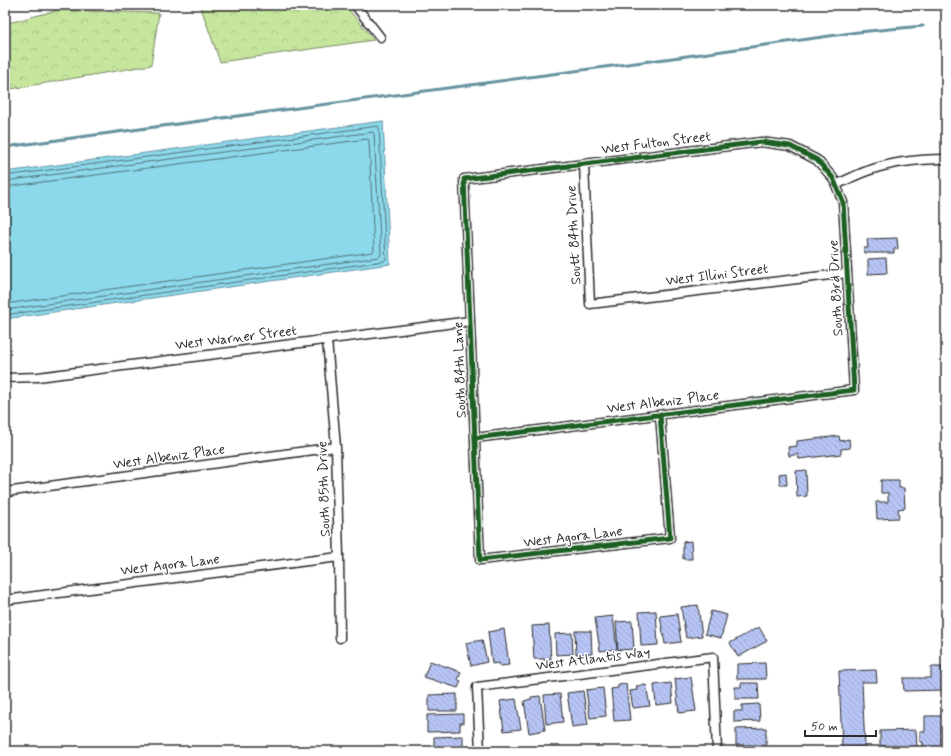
<svg xmlns="http://www.w3.org/2000/svg" width="951" height="756" font-family="Mynerve,sans-serif">
<defs>
<pattern id="forest-crowns" width="20" height="18" patternUnits="userSpaceOnUse"><rect width="20" height="18" fill="#c6e69e"/><path d="M2 6a3 3 0 1 1 6 0M12 15a3 3 0 1 1 6 0" fill="none" stroke="#aac588"/></pattern>
<pattern id="building-back-hatch" width="6" height="6" patternUnits="userSpaceOnUse"><rect width="6" height="6" fill="#b7c5f5"/><path d="M-1 5l2 2M0 0l6 6M5-1l2 2" fill="none" stroke="#9ea9d2"/></pattern>
</defs>
<rect width="100%" height="100%" fill="#fff"/>
<filter id="ink" filterUnits="userSpaceOnUse"><feTurbulence type="fractalNoise" baseFrequency=".025" numOctaves="2"/><feDisplacementMap in="SourceGraphic" scale="8" xChannelSelector="R" yChannelSelector="G"/><feConvolveMatrix kernelMatrix="1 2 1 2 8 2 1 2 1" color-interpolation-filters="sRGB"/></filter>
<g filter="url(#ink)">
<path fill="url(#forest-crowns)" stroke="#788864" d="M200,5H345L374,40L220,62Z
M58,10L159,13L151,65L5,90V24Z"/>
<path fill="#8cd9ec" stroke="#65939f" d="M383,121L390,264L5,319V172Z"/>
<g fill="none" stroke-linecap="round" stroke-linejoin="round">
<path stroke="#527178" stroke-width="1" d="M5,176L378,126L379,128L386,259L384,261L5,315
M5,181L373,132L374,134L381,255L379,257L5,310
M5,187L367,139L369,140L374,250L373,252L5,304"/>
<path stroke="#65939f" stroke-width="3" d="M5,147L680,57L858,32L923,26"/>
</g>
<path fill="url(#building-back-hatch)" stroke="#2b2b2b" d="M897,238L898,249H894V253H864V248H868L867,239Z
M886,258L887,273L868,274V259Z
M839,436L840,441L849,439L850,448L841,449V454L799,459L798,454L789,456L788,447L797,446V441Z
M806,470L807,496L797,497L796,471Z
M786,473L787,485H780L779,474Z
M881,480H899V488H904L905,508L898,509L899,518L877,519L876,502H888V493H881Z
M691,541L692,559H683V542Z
M698,605L702,636L686,638L681,607Z
M656,611L658,645L641,646L639,612Z
M711,611L727,615L721,638L705,634Z
M677,614L681,642L665,644L660,616Z
M613,616L617,649L600,651L595,618Z
M632,621L634,649L618,650L616,622Z
M549,625L551,660H544V659H534L532,626Z
M759,627L767,641L738,657L730,643Z
M504,629L509,665L500,666L499,663L492,664L488,632Z
M575,631H591L592,654H576Z
M572,633L573,654L556,655L555,634Z
M482,640L487,662L471,666L466,643Z
M430,661L461,672L458,680L461,681L458,688L424,677Z
M765,663L766,679H737V664Z
M931,667H942V690L904,691L903,678H931Z
M876,670L877,682H862L865,747L842,748L839,671Z
M691,677L696,711L679,713L675,679Z
M671,683L673,703L656,705L654,685Z
M741,683H758L759,699H735V687H741Z
M626,684L630,720L614,721L611,689L618,688V685Z
M646,685L650,706L633,708L630,691L637,690L636,686Z
M603,688L606,716L590,718L586,690Z
M583,691L588,725L572,727L567,693Z
M457,694V711H429V695Z
M560,694L563,722L546,724L544,695Z
M540,696L545,730L529,733L524,701L531,699V697Z
M516,699L521,729L504,731L500,701Z
M759,704L760,721L734,722V711H742V705Z
M463,714V723H460V731L427,732V715Z
M925,716H945V751H923V742H920V731H925Z
M766,728V745H736V729Z
M916,730L917,747L905,748V746H880V731Z
M463,736V751H434V737Z
M737,748H771V751H737Z"/>
<g fill="none" stroke-linecap="round" stroke-linejoin="round">
<g stroke="#2b2b2b" stroke-width="11">
<path id="minor" d="M355,5L380,37
M584,164L590,304L847,273
M836,185C846,180 856,175 867,171C892,162 919,159 946,159
M327,340L336,447L339,557L340,638
M5,378L38,377L470,321
M475,438L854,390L843,202L833,178L817,160L790,146L761,142L464,179L480,560L670,538L660,415
M5,492L336,447
M5,600L339,557
M480,751L477,687L713,657L717,751"/>
</g>
<use href="#minor" stroke="#fff" stroke-width="8"/>
<g stroke="#fff" stroke-width="8">
<path id="cycleway" d="M475,438L854,390L843,202L833,178L817,160L790,146L761,142L464,179L480,560L670,538L660,415"/>
</g>
<use href="#cycleway" stroke="#1b5e20" stroke-width="5"/>
</g>
</g>
<g text-anchor="middle" dominant-baseline="central" stroke-width="3" stroke-linejoin="round" paint-order="stroke">
<g font-size="14" fill="#2b2b2b" stroke="#fff">
<text transform="translate(656 143) rotate(-7)">West Fulton Street</text>
<text transform="translate(574 235) rotate(-93)">Soutt 84th Drive</text>
<text transform="translate(717 275) rotate(-7)">West Illini Street</text>
<text transform="translate(836 288) rotate(-93)">South 83rd Drive</text>
<text transform="translate(236 338) rotate(-7)">West Warner Street</text>
<text transform="translate(460 370) rotate(-92)">South 84th Lane</text>
<text transform="translate(663 402) rotate(-7)">West Albeniz Place</text>
<text transform="translate(169 457) rotate(-8)">West Albeniz Place</text>
<text transform="translate(324 489) rotate(-92)">South 85th Drive</text>
<text transform="translate(573 537) rotate(-7)">West Agora Lane</text>
<text transform="translate(170 565) rotate(-7)">West Agora Lane</text>
<text transform="translate(593 659) rotate(-7)">West Atlantis Way</text>
</g>
</g>
<rect width="951" height="756" fill="none" stroke="#fff" stroke-width="20"/>
<rect x="10" y="10" width="931" height="736" fill="none" stroke="#2b2b2b" stroke-width="1.5" filter="url(#ink)"/>
<path d="M805 730v6h71v-6" fill="none" stroke="#2b2b2b" stroke-width="2"/>
<text x="811" y="730" font-size="12" fill="#2b2b2b" stroke="#ffffff" stroke-width="3" paint-order="stroke">50 m</text>
</svg>
